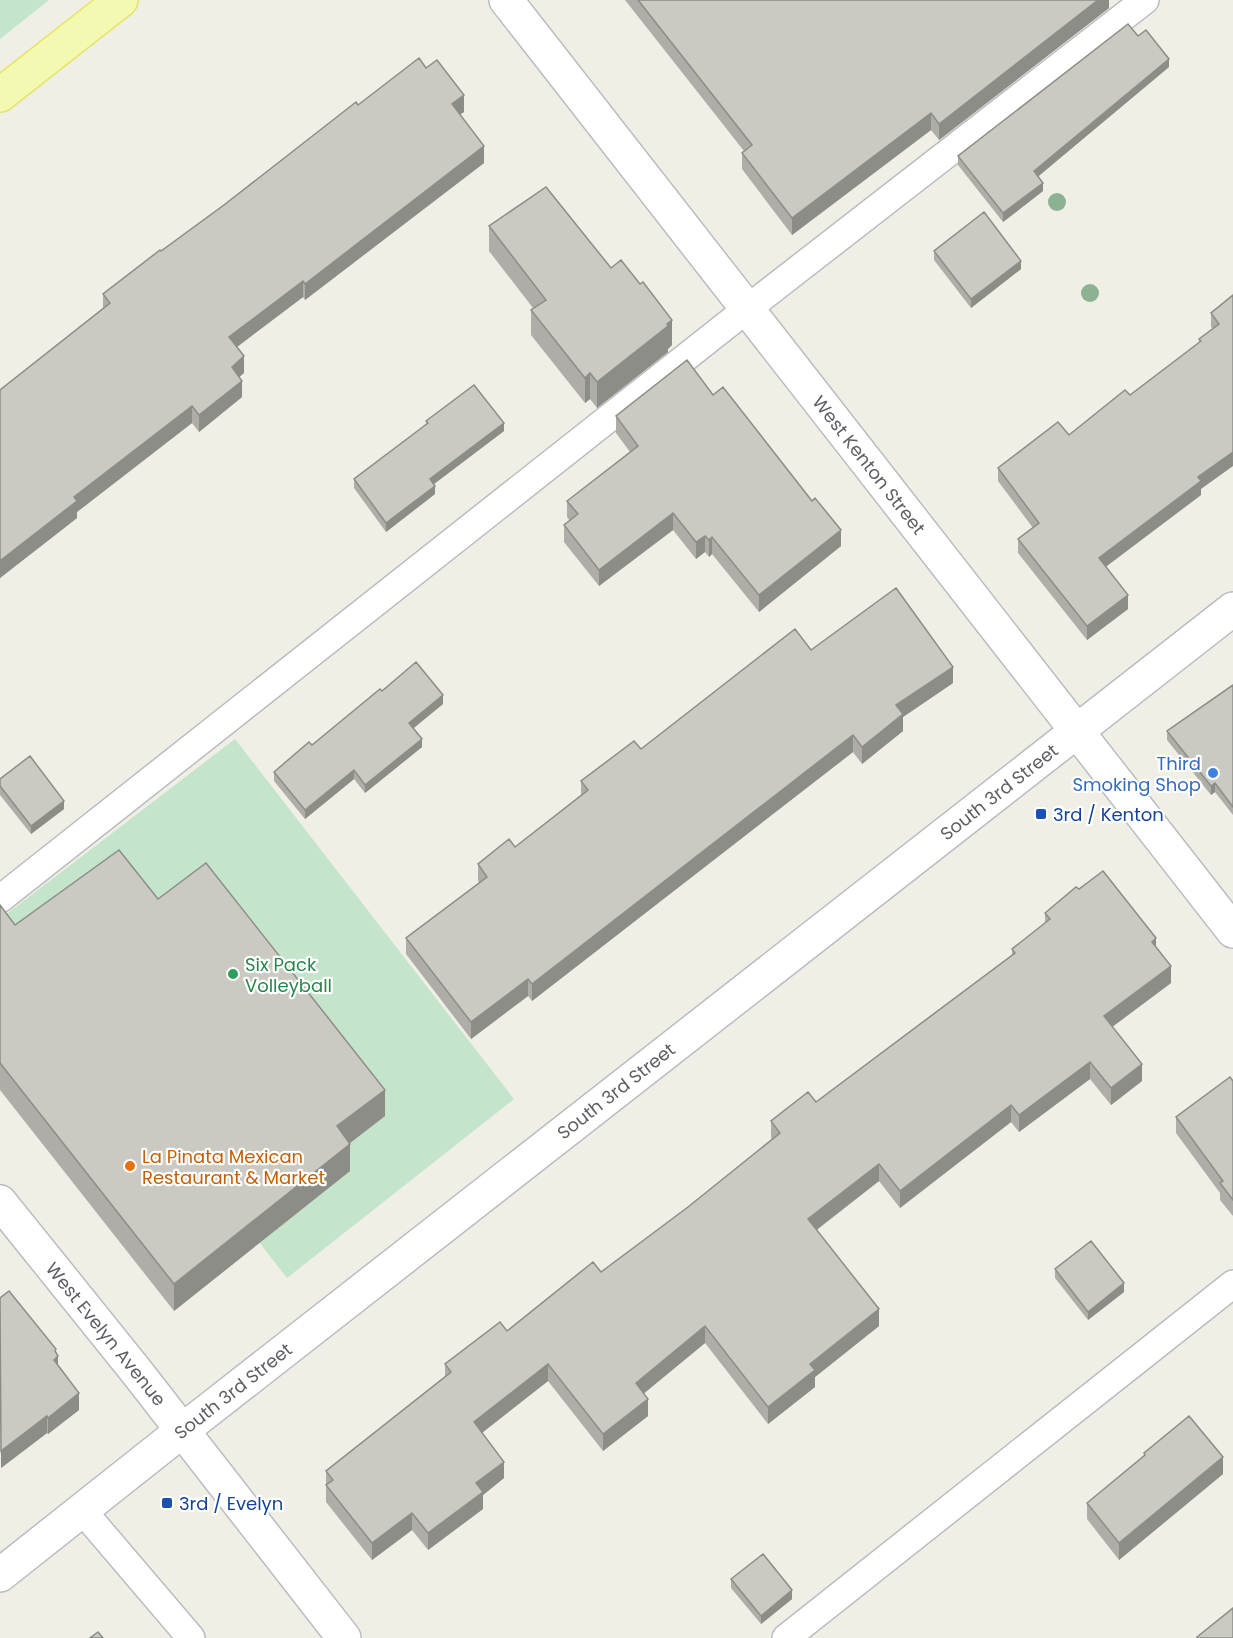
<svg xmlns="http://www.w3.org/2000/svg" width="1233" height="1638" font-family="Poppins,sans-serif">
<rect width="100%" height="100%" fill="#efefe6"/>
<path fill="#c5e4cc" d="M0,0H49L0,39Z
M235,739L514,1099L287,1278L4,916Z"/>
<g fill="none" stroke-linecap="round" stroke-linejoin="round">
<g stroke="#bbbcc1" stroke-width="30">
<path id="lane" d="M0,899L747,309L1145,0
M82,1510L191,1638
M786,1638L1233,1284"/>
</g>
<g stroke="#bbbcc1" stroke-width="36">
<path id="street" d="M506,0L1233,931
M0,1202L136,1371L344,1638"/>
</g>
<g stroke="#bbbcc3" stroke-width="36">
<path id="secondary" d="M0,1575L183,1430L1233,609"/>
</g>
<g stroke="#e7e366" stroke-width="36">
<path id="primary" d="M0,95L121,0"/>
</g>
<use href="#lane" stroke="#fff" stroke-width="27"/>
<use href="#street" stroke="#fff" stroke-width="33"/>
<use href="#secondary" stroke="#fff" stroke-width="33"/>
<use href="#primary" stroke="#f3f9b1" stroke-width="33"/>
</g>
<g fill="#8cb193">
<circle cx="1057" cy="202" r="9"/>
<circle cx="1090" cy="293" r="9"/>
</g>
<path fill="#aeada7" d="M625,0H1109V8L939,140L931,130L792,235L742,169V153L744,151Z
M1138,36L1169,67L1038,176L1043,191L1003,222L958,165V156Z
M426,68L464,112L460,114L484,163L305,300L303,297L237,347L244,373L239,377L242,397L199,432L192,423L77,512V518L0,578V390L103,309V294L358,105Z
M489,226L672,345L668,349V352L597,408L590,399L585,403L531,335V310L533,308L489,251Z
M934,251L1021,269L971,308L934,260Z
M1233,295L1201,489V495L1106,566L1128,609L1087,640L1018,553V539L1033,528L998,481V468L1069,435L1130,395L1199,343V339L1213,329L1211,327V313Z
M713,395L841,546L759,612L712,554L709,557L705,552L696,559L673,530L599,586L564,542V525L570,521L567,517V501L630,452L616,433V416Z
M426,421L504,431L434,484L435,494L386,532L354,488V479L426,425Z
M811,650L953,683L903,717V731L862,764L853,752L532,1001L528,996L471,1039L406,954V938L479,883L478,880V864L515,847L581,795V781L641,749Z
M1233,685V815L1215,792L1211,795L1167,740V731Z
M382,691L443,704L413,728L422,747L365,793L354,779L305,819L274,781V772L312,745Z
M0,779L64,809L31,834L0,795Z
M158,899L385,1116L350,1143V1171L174,1311L0,1090V905L15,925Z
M1045,913L1156,947L1171,983L1112,1027L1142,1081L1111,1105L1090,1079L1019,1132L1011,1122L900,1208L879,1181L817,1230L879,1326L815,1377V1387L768,1424L705,1343L644,1393L648,1416L603,1451L548,1381L482,1433L504,1478L483,1495V1509L428,1550L412,1530L372,1560L326,1502V1471L445,1377V1364L507,1331L601,1272L688,1207L772,1139L771,1138V1121L816,1102L1012,955V949L1045,923Z
M1233,1081V1216L1220,1200V1193L1176,1133V1117Z
M1055,1269L1124,1292L1088,1320L1055,1278Z
M0,1298L56,1353L58,1365L79,1410L48,1434L47,1433L1,1468Z
M1144,1453L1223,1474L1119,1560L1087,1519V1503L1144,1456Z
M731,1579L792,1599L761,1624L731,1588Z"/>
<path fill="#8d8d88" d="M1098,0H1109V8L939,140V124Z
M1169,59V67L1034,180V171Z
M464,95V112L452,120V104Z
M931,113V130L792,235V218Z
M484,146V163L305,300V284Z
M1043,183V191L1003,222V213Z
M1021,261V269L971,308V299Z
M303,281V297L229,353V337Z
M672,320V345L668,349V352L597,408V382Z
M244,356V373L232,383V367Z
M590,373V399L585,403V378Z
M242,381V397L199,432V415Z
M192,406V423L77,512V518L0,578V561L74,497Z
M504,423V431L430,487V479Z
M1233,452V466L1201,489V495L1099,572V558L1198,477Z
M435,486V494L386,532V523Z
M673,513V530L599,586V570Z
M841,530V546L759,612V595Z
M705,536V552L696,559V542Z
M712,537V554L709,557V540Z
M1128,595V609L1087,640V626Z
M953,667V683L903,717V731L862,764V747L896,705Z
M443,695V704L409,732V723Z
M853,735V752L532,1001V984Z
M422,739V747L365,793V785Z
M354,770V779L305,819V810Z
M1215,783V792L1211,795V786Z
M64,801V809L31,834V826Z
M1156,938V955L1152,942Z
M1171,966V983L1104,1033V1016Z
M528,979V996L471,1039V1022Z
M1090,1062V1079L1019,1132V1115Z
M1142,1064V1081L1111,1105V1088Z
M385,1090V1116L337,1153V1126Z
M1011,1105V1122L900,1208V1191Z
M350,1144V1171L174,1311V1284Z
M879,1164V1181L808,1236V1219Z
M1124,1283V1292L1088,1320V1312Z
M879,1309V1326L815,1377V1387L768,1424V1407L810,1364Z
M705,1326V1343L636,1400V1383Z
M56,1349V1358L58,1356V1372L54,1376L55,1351Z
M548,1364V1381L474,1439V1422Z
M79,1393V1410L48,1434V1418Z
M648,1399V1416L603,1451V1434Z
M47,1416V1433L1,1468V1451Z
M1223,1457V1474L1119,1560V1543Z
M504,1462V1478L483,1495V1509L428,1550V1533L476,1483Z
M412,1513V1530L372,1560V1543Z
M792,1590V1599L761,1624V1616Z"/>
<path fill="#cac9c2" stroke="#8d8d88" stroke-width="1.5" d="M638,0H1098L939,124L931,113L792,218L742,153L752,145Z
M1128,24L1138,36L1146,30L1169,59L1034,171L1043,183L1003,213L958,156Z
M419,58L426,68L437,60L464,95L452,104L484,146L305,284L303,281L229,337L244,356L232,367L242,381L199,415L192,406L74,497L77,501L0,561V390L110,303L103,294L160,250L161,251L224,205L356,102L358,105Z
M546,187L611,268L621,260L640,284L643,282L672,320L667,324L668,326L597,382L590,373L585,378L531,310L546,300L489,226Z
M984,212L1021,261L971,299L934,251Z
M1233,295V452L1198,477L1201,481L1099,558L1128,595L1087,626L1018,539L1039,523L998,468L1058,422L1069,435L1125,390L1130,395L1201,341L1199,339L1219,324L1211,313Z
M687,360L713,395L723,387L812,501L815,498L841,530L759,595L712,537L709,540L705,536L696,542L673,513L599,570L564,525L578,514L567,501L638,446L616,416Z
M474,385L504,423L430,479L435,486L386,523L354,479L428,423L426,421Z
M896,588L953,667L896,705L903,714L862,747L853,735L532,984L528,979L471,1022L406,938L487,877L478,864L509,839L515,847L588,790L581,781L634,741L641,749L795,629L811,650Z
M416,662L443,695L409,723L422,739L365,785L354,770L305,810L274,772L309,742L312,745L380,689L382,691Z
M1233,685V807L1215,783L1211,786L1167,731Z
M30,756L64,801L31,826L0,786V779Z
M119,850L158,899L206,863L385,1090L337,1126L350,1144L174,1284L0,1063V905L15,925Z
M1103,871L1156,938L1152,942L1171,966L1104,1016L1142,1064L1111,1088L1090,1062L1019,1115L1011,1105L900,1191L879,1164L808,1219L879,1309L810,1364L815,1370L768,1407L705,1326L636,1383L648,1399L603,1434L548,1364L474,1422L504,1462L476,1483L483,1492L428,1533L412,1513L372,1543L326,1485L333,1480L326,1471L451,1372L445,1364L500,1322L507,1331L593,1262L601,1272L688,1207L780,1133L771,1121L808,1092L816,1102L1015,953L1012,949L1050,919L1045,913L1076,887L1079,889Z
M1230,1077L1233,1081V1200L1220,1183L1223,1181L1176,1117Z
M1091,1241L1124,1283L1088,1312L1055,1269Z
M9,1291L56,1349L55,1351L58,1356L54,1360L79,1393L48,1418L47,1416L1,1451L0,1298Z
M1189,1416L1223,1457L1119,1543L1087,1503L1145,1455L1144,1453Z
M763,1554L792,1590L761,1616L731,1579Z
M1233,1608V1638H1198L1197,1637Z
M98,1632L103,1638H90Z"/>
<circle fill="#3f7fe0" stroke="#fff" stroke-width="2" cx="1213" cy="773" r="6"/>
<g fill="#1a4fb4" stroke="#fff" stroke-width="2">
<rect x="1035" y="808" width="12" height="12" rx="3"/>
<rect x="161" y="1497" width="12" height="12" rx="3"/>
</g>
<circle fill="#2e9e5b" stroke="#fff" stroke-width="2" cx="233" cy="974" r="6"/>
<circle fill="#e8710a" stroke="#fff" stroke-width="2" cx="130" cy="1166" r="6"/>
<g text-anchor="middle" dominant-baseline="central" stroke-width="4.5" stroke-linejoin="round" paint-order="stroke">
<g font-size="18" fill="#5e5f65" stroke="#fff">
<text transform="translate(869 465) rotate(52)">West Kenton Street</text>
<text transform="translate(999 792) rotate(-38)">South 3rd Street</text>
<text transform="translate(616 1091) rotate(-38)">South 3rd Street</text>
<text transform="translate(106 1334) rotate(51)">West Evelyn Avenue</text>
<text transform="translate(233 1391) rotate(-38)">South 3rd Street</text>
</g>
<g font-size="18" fill="#366cbe" stroke="#fff" text-anchor="end">
<text x="1201" y="763">Third<tspan x="1201" dy="21">Smoking Shop</tspan></text>
</g>
<g font-size="18" fill="#164399" stroke="#fff" text-anchor="start">
<text x="1053" y="814">3rd / Kenton</text>
<text x="179" y="1503">3rd / Evelyn</text>
</g>
<g font-size="18" fill="#27864d" stroke="#fff" text-anchor="start">
<text x="245" y="964">Six Pack<tspan x="245" dy="21">Volleyball</tspan></text>
</g>
<g font-size="18" fill="#c56008" stroke="#fff" text-anchor="start">
<text x="142" y="1156">La Pinata Mexican<tspan x="142" dy="21">Restaurant &amp; Market</tspan></text>
</g>
</g>
</svg>
